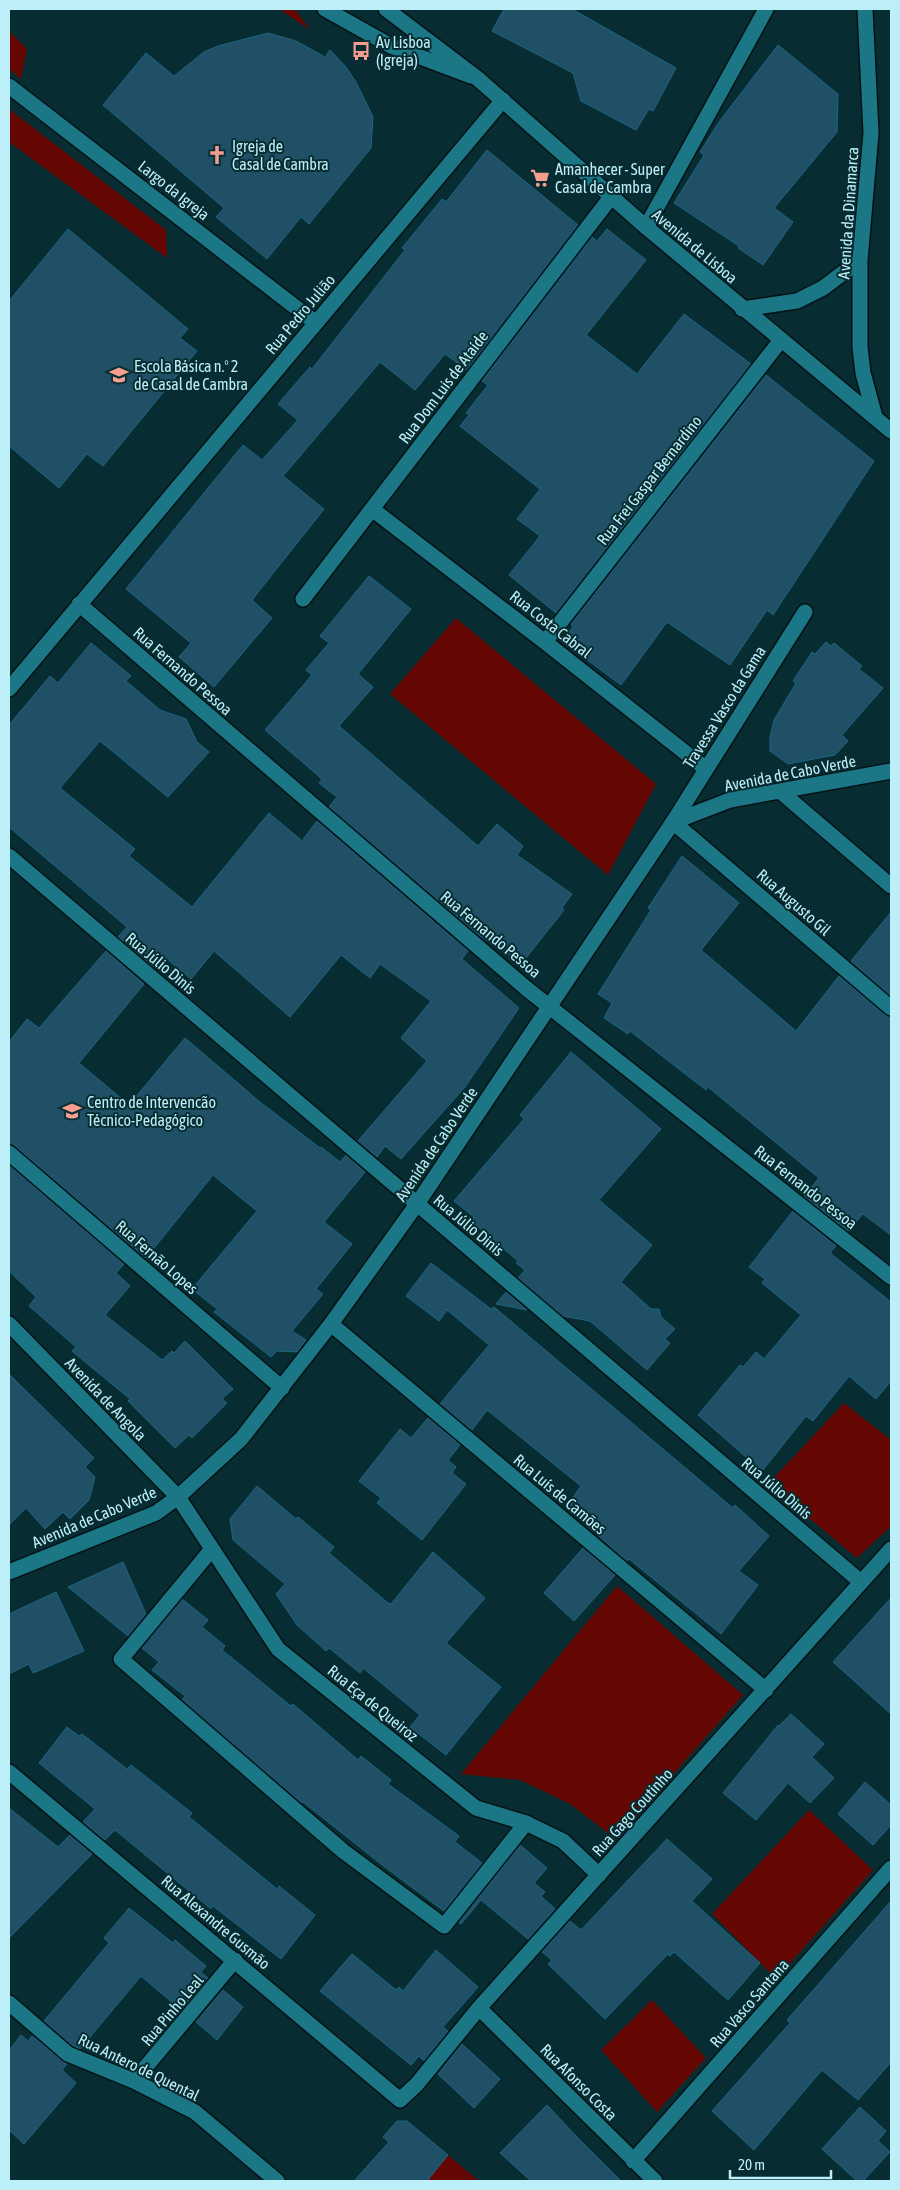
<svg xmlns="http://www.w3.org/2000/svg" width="900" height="2190" font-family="'Asap Condensed',sans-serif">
<rect width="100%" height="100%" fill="#072d32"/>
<path fill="#650803" d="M279,9H295L310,30Z
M9,31L27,49L21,79L9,69Z
M9,109L166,230L167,258L9,142Z
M456,618L656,784L608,875L390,694Z
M844,1403L891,1440V1526L857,1558L768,1484Z
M617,1586L743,1695L616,1839L570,1804L520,1780L461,1774Z
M809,1810L873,1870L776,1979L712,1914Z
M652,2000L706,2058L657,2112L601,2050Z
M448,2155L479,2181H426Z"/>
<path fill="#1f5065" stroke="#1d6683" d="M504,9H572L676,68L653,111L649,109L636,130L581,101L573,73L492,31Z
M268,33L296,41L325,57L330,50L346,67L356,82L373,117L371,148L309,224L301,217L267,259L216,217L224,208L103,105L146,53L174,76L204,52L218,46Z
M778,45L838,94L837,132L774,208L793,222L763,265L738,248L739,246L674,203L704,155L700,152L719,122Z
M487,150L578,225L467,370L445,354L415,390L380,362L283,476L324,509L252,600L272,618L214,687L179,657L191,643L126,589L243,445L262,460L298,420L278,404L310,367L312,369L405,250L402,248L442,199L446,202Z
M68,229L188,329L180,338L197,351L103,466L87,454L59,488L9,446V301Z
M607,229L646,260L586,335L637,374L684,314L751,364L556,613L509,575L540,536L517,519L540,489L460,426L469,415L466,413L488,385L482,381L592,237L597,241Z
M766,375L874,461L773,615L767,610L730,665L667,622L621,685L562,641L573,627L571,624Z
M369,576L411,609L358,674L373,687L339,726L478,846L497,824L523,846L517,855L572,894L562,908L564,910L522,963L480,936L329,807L337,797L319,783L322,779L265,730L312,675L306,670L329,643L320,636Z
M826,642L831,646L834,643L862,666L859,669L883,688L842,735L848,741L835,755L788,764L770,751V737L774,720L796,683L793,681L812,652L815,654Z
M91,643L131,676L126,681L160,710L186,719L197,742L209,752L168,797L100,741L60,788L135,849L129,856L192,907L269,813L302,841L317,821L468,951L462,959L519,1008L465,1087L401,1159L385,1146L377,1157L358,1141L427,1061L401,1038L431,1001L380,964L370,978L341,955L290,1017L214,951L191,979L166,958L156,969L118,937L127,927L9,827V725L50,676L58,683Z
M682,856L739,903L701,950L796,1031L839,976L885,1015L891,1017V1235L863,1214L848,1231L804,1196L819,1178L708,1087L706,1090L630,1031L628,1034L604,1018L612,1003L598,994L651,910L648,908Z
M891,912V996L851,961Z
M106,951L144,984L79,1063L129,1105L185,1038L260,1102L320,1148L321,1147L340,1162L346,1155L365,1172L324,1222L352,1244L316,1289L323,1294L292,1331L306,1340L297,1352L277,1351L271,1357L214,1312L217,1309L192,1289L257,1211L213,1175L146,1258L15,1146L9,1144V1042L27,1019L39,1028Z
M571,1052L661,1129L599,1200L652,1245L621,1282L651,1309H659L661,1317L675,1329L665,1339L670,1343L647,1370L590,1321L563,1316L518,1278L525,1270L516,1263L518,1261L471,1221L474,1217L454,1201L524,1119L520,1115Z
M9,1165L124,1264L116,1273L130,1286L105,1315L162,1360L172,1351L174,1353L185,1341L233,1389L222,1399L227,1403L192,1438L189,1435L175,1448L128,1401L130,1399L72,1351L76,1347L29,1306L36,1297L9,1271Z
M793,1211L836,1246L830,1253L891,1302V1381L876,1399L849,1376L813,1421L806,1416L762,1471L698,1415L740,1365L743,1367L756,1352L764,1359L801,1315L762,1283L765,1279L749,1267Z
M431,1263L491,1309L494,1307L733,1508L735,1505L769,1536L739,1571L758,1585L721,1634L629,1559L627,1561L566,1507L581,1486L487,1410L472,1430L440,1404L489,1345L447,1310L439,1321L406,1296Z
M506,1292L527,1310L496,1304Z
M9,1374L94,1458L85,1467L95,1477L89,1500L70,1519L63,1512L45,1529L26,1508L9,1525Z
M428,1418L460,1445L448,1460L456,1467L452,1473L466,1484L422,1540L377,1503L381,1498L359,1481L400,1429L411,1438Z
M257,1486L296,1519L298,1517L334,1547L329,1553L388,1603L391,1604L433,1552L485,1598L446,1643L501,1687L446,1755L410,1727L420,1715L363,1668L360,1673L329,1648L326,1651L297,1625L276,1594L285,1584L233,1540L230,1519Z
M583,1548L615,1575L574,1621L544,1593Z
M123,1562L146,1614L128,1636L68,1587Z
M56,1592L84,1651L33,1673L29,1664L9,1674V1614Z
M891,1598V1714L833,1662Z
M182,1599L208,1620L202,1627L225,1646L222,1650L291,1706L293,1704L358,1760L361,1756L391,1780L388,1784L459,1836L455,1842L482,1863L444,1911L386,1868L303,1802L302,1803L182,1700L185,1696L152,1670L159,1662L142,1648Z
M791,1714L824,1744L812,1757L834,1778L810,1803L788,1783L756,1820L723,1793L778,1725L779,1726Z
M67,1727L79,1736L82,1734L127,1769L131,1765L192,1813L189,1817L277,1889L279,1886L315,1915L281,1959L213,1906L211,1909L115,1830L105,1840L83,1822L95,1809L39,1763Z
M865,1782L891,1805V1825L873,1845L838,1814Z
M9,1808L58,1847L70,1835L92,1854L9,1938Z
M667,1839L712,1879L692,1901L760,1963L728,2000L674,1952L670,1956L668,1954L605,2019L548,1964L552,1960L542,1952L570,1921L581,1930Z
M520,1845L547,1868L534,1883L545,1892L541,1896L555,1909L528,1939L481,1900L461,1924L459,1923Z
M891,1901V2062L858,2100L822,2070L754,2150L712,2111L790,2023L787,2020Z
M129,1908L173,1943L175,1940L206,1966L201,1972L208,1978L181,2010L141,1976L80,2049L73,2046L44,2021L109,1943L104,1938Z
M436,1950L478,1987L443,2027L448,2031L424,2061L419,2056L411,2065L320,1991L352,1954L396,1990L399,1987L403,1991Z
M223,1990L243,2007L217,2040L196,2022Z
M21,2035L28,2041L32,2036L67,2064L62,2070L76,2083L24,2144L9,2130V2050Z
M462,2044L500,2079L474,2108L438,2074Z
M547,2105L576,2136L621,2181H531L500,2153Z
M860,2107L886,2131L878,2141L890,2152L863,2181H857L822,2149Z
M397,2121H407L448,2155L427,2181H354L389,2142L383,2137Z"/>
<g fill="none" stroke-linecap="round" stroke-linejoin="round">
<g stroke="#051215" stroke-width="18">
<path id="service" d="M325,9L391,46L471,76
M212,1549L121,1659L343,1851L444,1926L526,1823"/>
</g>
<g stroke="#051215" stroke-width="18">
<path id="minor" d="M9,86L316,323
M646,227L766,9
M372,509L545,642L706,769
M303,599L611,197
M79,604L527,989L891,1277
M805,612L673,822L891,1008
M545,642L781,340
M9,689L503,100
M781,792L891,886
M9,856L861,1582
M9,1153L282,1388
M9,1324L178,1497L278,1649L476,1808L526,1823L563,1841L599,1875
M331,1324L766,1690
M9,1772L400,2100L417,2084L479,2008L891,1549
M9,2003L68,2054L134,2081L195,2112L277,2181
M479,2008L655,2181
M134,2081L235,1960
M633,2161L891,1868"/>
</g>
<g stroke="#051215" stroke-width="18">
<path id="tertiary" d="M9,1572L156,1513L178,1497L241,1439L331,1324L417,1204L673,822L730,800L891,771"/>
</g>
<g stroke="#051215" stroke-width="18">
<path id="secondary" d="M386,9L477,78L646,227L891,431
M865,9L871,133L860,260V347L863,373L875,417
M742,309L797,301L823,288L860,260"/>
</g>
<use href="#service" stroke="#1b7785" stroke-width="15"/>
<use href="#minor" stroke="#1b7785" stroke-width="15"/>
<use href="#tertiary" stroke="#1b7785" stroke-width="15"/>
<use href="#secondary" stroke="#1b7785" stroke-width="15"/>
</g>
<defs>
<g id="bus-bare" transform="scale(1.5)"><path d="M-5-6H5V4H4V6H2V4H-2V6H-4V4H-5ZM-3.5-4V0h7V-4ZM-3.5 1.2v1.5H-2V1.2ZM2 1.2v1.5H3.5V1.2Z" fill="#f59d8e" stroke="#072d32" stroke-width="2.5" paint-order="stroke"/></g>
<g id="church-bare" transform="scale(1.5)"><path d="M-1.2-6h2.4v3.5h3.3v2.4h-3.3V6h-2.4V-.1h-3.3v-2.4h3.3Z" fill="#f59d8e" stroke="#072d32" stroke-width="2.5" paint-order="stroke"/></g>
<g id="supermarket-bare" transform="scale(1.5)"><path d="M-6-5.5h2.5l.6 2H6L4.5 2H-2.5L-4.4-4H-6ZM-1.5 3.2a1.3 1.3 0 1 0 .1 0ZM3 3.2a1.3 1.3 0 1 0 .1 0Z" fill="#f59d8e" stroke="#072d32" stroke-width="2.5" paint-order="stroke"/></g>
<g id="school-bare" transform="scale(1.5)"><path d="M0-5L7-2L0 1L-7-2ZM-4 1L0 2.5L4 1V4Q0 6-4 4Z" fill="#f59d8e" stroke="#072d32" stroke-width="2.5" paint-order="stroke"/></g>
</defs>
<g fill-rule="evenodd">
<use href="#bus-bare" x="361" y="51"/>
<use href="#church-bare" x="217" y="155"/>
<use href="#supermarket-bare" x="540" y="178"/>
<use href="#school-bare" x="119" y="375"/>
<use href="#school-bare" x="72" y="1111"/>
</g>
<g text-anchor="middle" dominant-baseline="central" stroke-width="4" stroke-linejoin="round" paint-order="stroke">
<g font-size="16" fill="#bdeff8" stroke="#072d32" text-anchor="start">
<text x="376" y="42">Av Lisboa<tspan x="376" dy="18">(Igreja)</tspan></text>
<text x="232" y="146">Igreja de<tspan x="232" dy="18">Casal de Cambra</tspan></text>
<text x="555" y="169">Amanhecer - Super<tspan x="555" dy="18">Casal de Cambra</tspan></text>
<text x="134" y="366">Escola Básica n.º 2<tspan x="134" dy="18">de Casal de Cambra</tspan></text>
<text x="87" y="1102">Centro de Intervencão<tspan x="87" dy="18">Técnico-Pedagógico</tspan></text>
</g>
<g font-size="16" fill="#bdeff8" stroke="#072d32">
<text transform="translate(174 190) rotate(38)">Largo da Igreja</text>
<text transform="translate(848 213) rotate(-86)">Avenida da Dinamarca</text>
<text transform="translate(695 246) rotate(40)">Avenida de Lisboa</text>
<text transform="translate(300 314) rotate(-50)">Rua Pedro Julião</text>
<text transform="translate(443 387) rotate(-53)">Rua Dom Luis de Ataíde</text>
<text transform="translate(649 480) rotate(-52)">Rua Frei Gaspar Bernardino</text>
<text transform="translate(551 624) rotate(38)">Rua Costa Cabral</text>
<text transform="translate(183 671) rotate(41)">Rua Fernando Pessoa</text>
<text transform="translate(724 707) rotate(-58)">Travessa Vasco da Gama</text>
<text transform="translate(790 773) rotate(-11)">Avenida de Cabo Verde</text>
<text transform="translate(794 902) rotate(41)">Rua Augusto Gil</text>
<text transform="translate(491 934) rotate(40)">Rua Fernando Pessoa</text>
<text transform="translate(161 963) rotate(40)">Rua Júlio Dinis</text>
<text transform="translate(436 1144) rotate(-56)">Avenida de Cabo Verde</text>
<text transform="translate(806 1187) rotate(38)">Rua Fernando Pessoa</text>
<text transform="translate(469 1225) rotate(40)">Rua Júlio Dinis</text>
<text transform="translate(157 1257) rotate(41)">Rua Fernão Lopes</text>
<text transform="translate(106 1399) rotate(46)">Avenida de Angola</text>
<text transform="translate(777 1488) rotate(40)">Rua Júlio Dinis</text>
<text transform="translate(560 1494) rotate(40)">Rua Luís de Camões</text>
<text transform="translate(94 1517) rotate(-23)">Avenida de Cabo Verde</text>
<text transform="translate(373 1703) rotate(39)">Rua Eça de Queiroz</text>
<text transform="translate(632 1812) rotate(-48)">Rua Gago Coutinho</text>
<text transform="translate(216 1922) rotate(40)">Rua Alexandre Gusmão</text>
<text transform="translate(749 2003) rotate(-49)">Rua Vasco Santana</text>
<text transform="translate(172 2010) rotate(-50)">Rua Pinho Leal</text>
<text transform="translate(139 2067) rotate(26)">Rua Antero de Quental</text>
<text transform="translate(579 2082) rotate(45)">Rua Afonso Costa</text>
</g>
</g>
<rect width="900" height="2190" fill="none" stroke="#bdeff8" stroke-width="20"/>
<path d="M730 2170v8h101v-8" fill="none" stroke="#bdeff8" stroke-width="2.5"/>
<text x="738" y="2170" font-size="15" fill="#bdeff8" stroke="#072d32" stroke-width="4" paint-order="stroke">20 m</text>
</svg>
